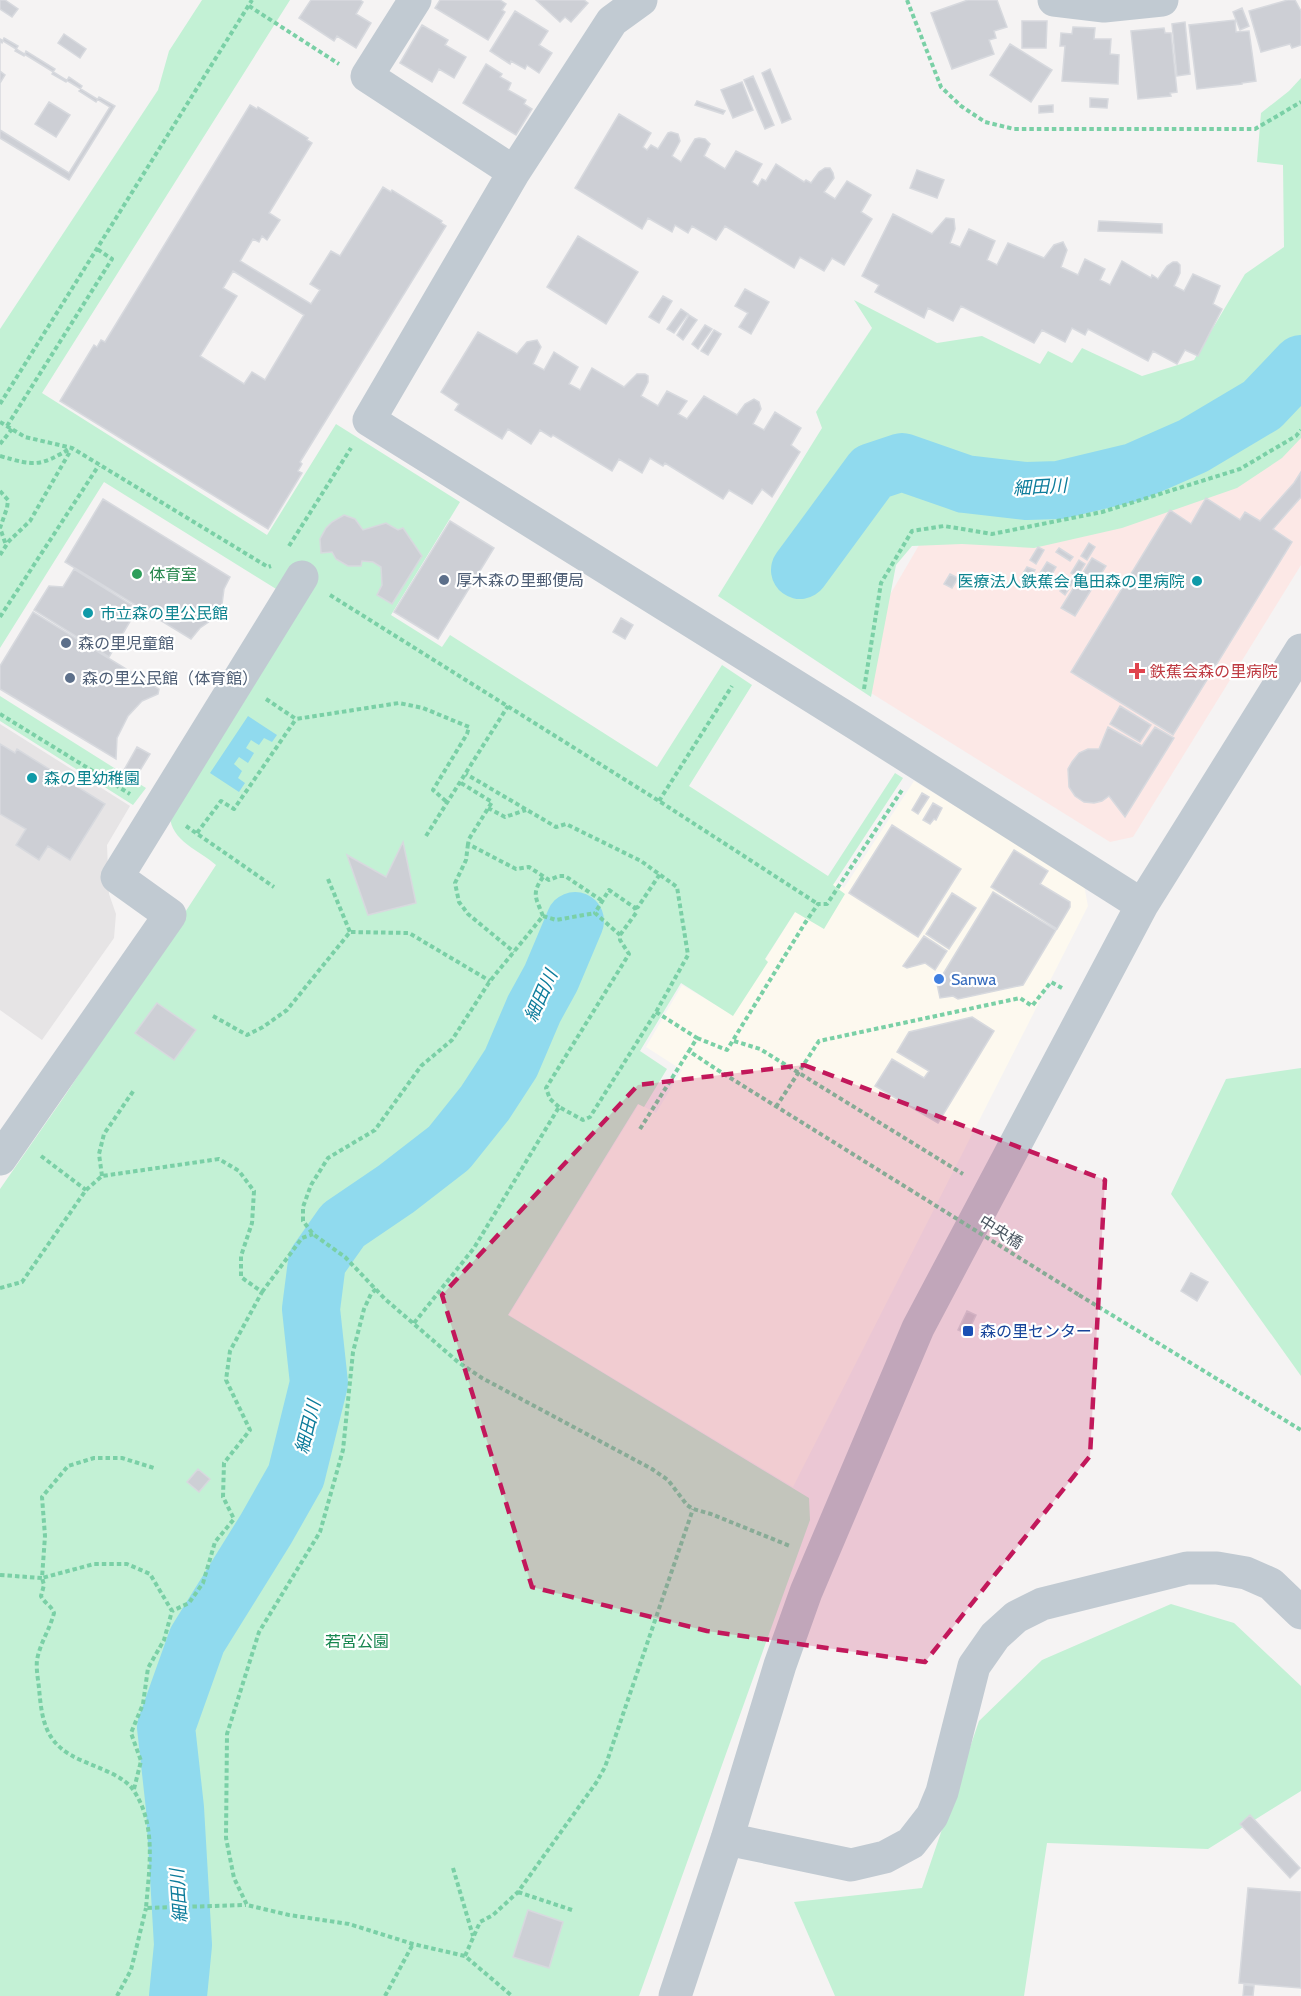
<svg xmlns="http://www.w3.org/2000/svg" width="1301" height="1996" font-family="Cabin,'Noto Sans JP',sans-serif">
<rect width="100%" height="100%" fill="#f5f3f3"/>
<path fill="#fdf9ef" d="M914,781L1084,885L1088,906L793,1487L509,1315L639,1104L656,1113L682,1070L646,1047L682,985L731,1014L819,874L844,888Z"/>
<path fill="#e6e4e5" d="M0,724L130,806L107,845L109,894L116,914L114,938L42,1040L0,1010Z"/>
<path fill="#fce8e6" d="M1301,426V565L1133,837L1110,842L871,693L884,605L922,540Z"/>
<path fill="#c3f1d5" d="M202,0H290L42,393L267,535L336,424L460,502L391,615L442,647L450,635L657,767L722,665L752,685L689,786L828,876L895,773L903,778L833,885L845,894L824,929L795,912L765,959L768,962L733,1016L681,983L640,1051L667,1069L644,1107L638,1104L508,1315L809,1498L810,1520L639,1996H0V1189L66,1094L216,865C199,850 171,841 170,816L302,605L104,482L0,648V329L158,90L169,51Z
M1301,78V438L1282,458L1237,488L1122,528L1034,548L962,544L912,546L896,565L871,697L718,596L822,428L816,412L872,328L854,300L937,343L982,336L1040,364L1048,351L1072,363L1082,348L1142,376L1194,360L1245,274L1284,247L1283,165L1257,162L1261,113L1289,91Z
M0,696L146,788L133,805L0,721Z
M1301,1068V1376L1171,1194L1226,1079Z
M1171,1604L1234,1623L1301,1686V1791L1208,1849L1047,1843L1024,1996H835L794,1902L922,1888L979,1721L1042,1660Z"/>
<path fill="#90daee" d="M248,716L277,735L272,742L264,738L259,745L251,740L246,748L254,753L248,763L239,757L234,764L242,771L238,778L245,783L239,792L210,773Z"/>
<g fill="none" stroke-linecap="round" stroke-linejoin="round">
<path stroke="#90daee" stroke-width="58" d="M800,570L872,472L902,462L965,484L1026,491L1059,490L1134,472L1193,446L1262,405L1301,364
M178,1996L183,1945L175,1808L166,1727L197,1640L266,1529L296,1476L319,1383L311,1309L317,1262L343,1225L396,1189L449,1148L485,1103L511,1063L534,1009L551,978L575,921"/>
</g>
<path fill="#cdcfd5" stroke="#d7d9de" stroke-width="1.5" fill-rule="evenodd" d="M0,0H5L18,9L12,17L0,9Z
M311,0H360L363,2L356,14L371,23L356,48L337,36L334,41L299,18Z
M440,0H500L506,4L502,10L505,12L488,40L435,8Z
M536,0H584L588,3L571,22L565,17L560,22Z
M968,0H997L1007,27L994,31L996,38L989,40L994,54L952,69L931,13Z
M1288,0H1295L1301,11V45L1292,48L1290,44L1261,52L1249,11Z
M1242,8L1249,26L1240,30L1233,12Z
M515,11L548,31L539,45L552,53L539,73L527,65L525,69L511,61L510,64L490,51Z
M1235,20L1236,32L1249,31L1256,81L1242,83V84L1197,89L1189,25Z
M1022,21H1047L1046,48H1022Z
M1185,22L1190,74L1177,76L1172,24Z
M422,25L448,40L445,45L466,57L454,78L439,69L432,82L400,63Z
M1073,27L1095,28L1094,39H1111L1110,54L1119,55L1118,84L1062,81L1065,46H1060L1061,33L1072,34Z
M1164,28L1165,33H1171L1177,92L1170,93L1171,96L1138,99L1131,31Z
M64,34L86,49L80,58L58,43Z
M4,38L18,46L15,51L24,56L26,51L55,69L52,74L66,82L69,77L82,86L79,91L96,102L99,97L115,106L69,180L0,138V83L5,75L0,71V41L2,43ZM49,102L70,115L56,137L35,124Z
M0,39L110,107L69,173L0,130Z
M1010,44L1052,70L1031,102L990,75Z
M486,64L502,74L500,77L511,83L508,90L526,100L524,104L532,109L516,135L463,103Z
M770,69L791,119L782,123L762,73Z
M753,76L774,125L765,129L744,80Z
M742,82L753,110L733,118L721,90Z
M1090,98L1108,99L1107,108L1090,107Z
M697,101L725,111L723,114L695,105Z
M250,105L257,109L258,107L308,138L307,140L312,143L269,213L280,220L267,240L262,236L259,242L253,239L240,261L311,304L320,290L310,284L331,251L340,256L383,187L391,192L392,190L442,221L441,223L446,226L300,462L302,464L298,471L302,473L268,529L60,401L94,345L97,347L101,340L105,342ZM233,271L304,315L265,380L252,372L244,384L200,356L237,296L223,288Z
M1053,105V112L1039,113V106Z
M619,114L651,133L643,147L647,150L651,145L658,149L668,133L671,132L678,134L680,141L672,156L681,162L695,139L699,138L705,139L710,144L704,156L725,169L736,151L762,164L752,182L758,186L762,179L766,181L776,164L804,182L806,180L811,183L819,172L825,168H830L833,173L834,178L824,192L835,199L847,181L871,195L861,212L872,219L844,265L832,258L824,271L800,257L794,268L725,226L716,240L692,226L688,233L675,225L672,232L648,218L642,229L575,188Z
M917,170L944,180L937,198L910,188Z
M893,214L932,234L946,218L954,219L955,229L950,243L960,247L969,229L995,241L987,260L997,265L1008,243L1044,258L1054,245L1063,242L1067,250L1061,267L1078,275L1085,259L1105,269L1100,280L1110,285L1122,261L1151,278L1152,275L1158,279L1167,266L1173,262H1177L1180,265V273L1174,286L1184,291L1193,274L1220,286L1213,304L1222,309L1198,356L1185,350L1177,364L1153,351L1148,361L1088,329L1085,335L1072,328L1065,342L1042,330L1034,343L961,306L953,321L928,308L924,318L875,292L879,285L862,276Z
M1099,221L1162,224V233L1098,231Z
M578,236L638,272L606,324L547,287Z
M745,289L769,302L751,334L739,327L748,313L735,306Z
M663,296L672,301L659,323L649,317Z
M681,309L688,314L674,333L667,329Z
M689,315L697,320L683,340L677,335Z
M705,325L712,329L698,349L692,344Z
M714,330L721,334L708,355L701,351Z
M478,332L517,354L527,342L537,340L541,347L533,364L544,370L554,352L578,367L569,384L580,390L592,368L624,387L637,374H645L648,376V382L641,396L658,406L667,391L687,401L678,414L687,419L704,396L737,415L745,404L754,399L759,402L761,409L753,424L764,430L775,412L801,428L791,445L800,452L772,497L762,489L752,504L729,490L723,499L665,463L663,466L650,458L642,473L619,459L612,471L553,435L551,437L540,430L531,444L508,429L502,439L455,410L459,404L441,392Z
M1301,472V497L1273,529L1292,542L1173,735L1071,672L1170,510L1191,524L1206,498L1240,520L1245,512L1260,521L1294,483Z
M103,499L230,577L224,589L222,604L217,614L213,619L200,628L191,639L65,562Z
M344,515L355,519L363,530L386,523L398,530L403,528L422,556L392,604L377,595L382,585L381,567L373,562L362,561L361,566H348L336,559L332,552L321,553L320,539L326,528L332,522Z
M450,521L494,548L438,639L394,612Z
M1089,543L1095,547L1087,560L1081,556Z
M1038,547L1044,550L1036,564L1030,560Z
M1059,548L1073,557L1070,561L1056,552Z
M1092,558L1106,566L1075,616L1061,608Z
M1079,560L1085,564L1077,577L1071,573Z
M1047,562L1056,567L1043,589L1034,583Z
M1027,567L1035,570L1030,579L1022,575Z
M74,569L143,612L135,613L109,657L34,610L49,586L63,587Z
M950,574L958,578L952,588L944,584Z
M1068,577L1074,581L1065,595L1060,591Z
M33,612L159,689L158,694L142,701L128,716L117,738L116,759L0,689V666Z
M621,618L633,625L625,639L613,632Z
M1120,706L1151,725L1140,742L1110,724Z
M1108,727L1142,746L1155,727L1174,738L1125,817L1109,796L1102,801L1094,803L1084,802L1075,796L1069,787L1068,769L1072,762L1079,753L1088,749H1099Z
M0,744L15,753L17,749L105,804L70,860L48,846L39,860L16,845L26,829L0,814Z
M137,747L150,754L136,777L124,770Z
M922,793L929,797L918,814L912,810Z
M933,803L942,808L936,820L934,819L930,824L923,820Z
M892,825L961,869L918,937L849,893Z
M403,842L416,903L368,915L347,855L386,877Z
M1014,850L1048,871L1040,884L1070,902V907L1057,929L991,887Z
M993,892L1056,930L1023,985L958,999L953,996L940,998L937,984Z
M952,893L976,908L949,949L926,934Z
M924,936L947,951L935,970L925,963L907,968L903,966Z
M157,1003L196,1030L174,1060L135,1033Z
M972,1017L994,1031L938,1123L875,1086L892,1059L924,1078L929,1071L897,1052L909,1032Z
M1191,1273L1208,1282L1197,1301L1181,1291Z
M967,1311L976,1315L967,1334L958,1330Z
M198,1469L210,1479L199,1492L187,1482Z
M1250,1815L1300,1868L1290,1878L1240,1824Z
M1248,1888L1301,1892V1988L1239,1983Z
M528,1910L563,1922L549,1968L513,1957Z
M1244,1985L1254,1986L1253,1996H1243Z"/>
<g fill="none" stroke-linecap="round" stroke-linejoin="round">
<path stroke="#7ad0a6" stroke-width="4" stroke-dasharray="4.5 3" stroke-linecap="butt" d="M907,0L941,87L961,106L985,122L1014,129H1255L1301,102
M249,6L339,64
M0,404L252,0
M0,422L25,437L72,448L268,567L271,566
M7,426L112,259L97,249
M0,444L12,429
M0,456C35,466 39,467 71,448
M0,491L8,500L7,508L0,528L6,545
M289,546L351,448
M0,555L9,541L30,521L72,448
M330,595L659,801L818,904
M0,617L99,465
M864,689L881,583L912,531L944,526L992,534L1102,512L1240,469L1296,436L1301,430
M266,699L296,719L399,703L423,708L469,727L467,734L433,790L448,803
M0,714L130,794
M461,783L492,802L469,839L468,844L516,869L529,867L549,880L559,876H565L601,900
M659,801L732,686
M488,808L505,817L526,810
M186,826L274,887
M197,833L221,801L234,809L296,719
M426,836L508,706
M468,844L466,860L455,883L459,902L468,914L514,952
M543,877C531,894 536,898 543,916L490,981L452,1040L421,1066L375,1130L328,1158L311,1185L303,1207V1221L313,1234L345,1257L385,1299L458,1362L482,1378L652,1469L668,1480L687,1505L693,1509L711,1514L790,1546
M328,879L350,932
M635,908L638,907L660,874
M543,916L556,920L595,913
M656,1012L697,1038L689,1051L716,1069L909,1189
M213,1016L247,1035L263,1027L287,1010L350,932L409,933L490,981
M697,1038L727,1050L805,923L818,904H827L902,790
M734,1041L760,1049L963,1174
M559,1107L550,1099L546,1088L629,954L620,940V935L595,913L609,890L635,908L636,913L620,935
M640,1129L689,1051
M41,1156L86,1190
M102,1176L99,1154L104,1134L134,1090
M0,1288L22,1282L86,1190L102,1176L219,1159L239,1171L254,1191L252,1223L241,1256V1277L262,1292L230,1351L226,1380L250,1430L224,1463L223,1497L234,1519L215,1542L203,1583L189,1603L172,1611
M376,1289L371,1294L364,1309L353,1352L343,1450L320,1532L259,1632L227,1734L226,1838L234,1878L247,1905L289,1915L349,1924L413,1944L465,1956L512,1996
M262,1292L302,1238L313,1234
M1079,1295L1301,1430
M414,1323L474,1248L559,1107L583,1120L590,1117L656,1012L688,955L677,887L641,861L566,824L556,827L466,774
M0,1575L42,1578L45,1536L42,1497L68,1466L94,1458H122L154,1468
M134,1789L141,1761L131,1733L143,1704L148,1668L164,1640L172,1611L150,1574L127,1564H94L42,1578L44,1585L41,1596C44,1603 51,1605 54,1613C50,1629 40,1643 37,1660C36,1669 38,1679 39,1688C42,1723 46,1746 83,1761C98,1768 125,1776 134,1791C157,1826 149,1869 146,1908L246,1905
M453,1868L473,1936
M518,1892L572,1910
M465,1956L480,1922L493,1915L518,1892L596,1783L605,1767L693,1509
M117,1996L131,1970L146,1908
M385,1996L413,1944"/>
<path stroke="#c1cad2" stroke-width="33" d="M415,0L367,76L514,172
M641,0L612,21L514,172L369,420L858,725L1142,905
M1054,0L1104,6L1162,0
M0,1159L170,915L117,877L302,577
M727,1839L851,1865L885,1857L911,1843L932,1816L942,1792L974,1666L995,1636L1016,1617L1042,1604L1187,1568H1217L1246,1573L1271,1584L1301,1613
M675,1996L727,1839L780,1665L806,1592L918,1328L1142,905L1301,650"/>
<path stroke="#7ad0a6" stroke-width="4" stroke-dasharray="4.5 3" stroke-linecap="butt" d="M776,1107L819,1041L1020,998L1032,1006L1051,982L1062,988
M909,1189L1079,1295"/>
</g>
<path fill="#c2185b" fill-opacity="0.2" stroke="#c2185b" stroke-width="4.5" stroke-dasharray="12 8" stroke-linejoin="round" d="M804,1065L1105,1180L1090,1456L925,1662L707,1631L532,1587L442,1295L638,1085Z"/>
<circle fill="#2e9e5b" stroke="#fff" stroke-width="2" cx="137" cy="574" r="6"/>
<g fill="#5c6f8a" stroke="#fff" stroke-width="2">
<circle cx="444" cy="580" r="6"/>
<circle cx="66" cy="643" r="6"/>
<circle cx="70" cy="678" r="6"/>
</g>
<g fill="#0f9aa8" stroke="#fff" stroke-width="2">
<circle cx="1197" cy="581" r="6"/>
<circle cx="88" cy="613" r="6"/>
<circle cx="32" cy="778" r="6"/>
</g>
<path fill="#e0444e" stroke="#fff" stroke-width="2" d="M1134 662h6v6h6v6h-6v6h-6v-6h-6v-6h6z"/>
<circle fill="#3f7fe0" stroke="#fff" stroke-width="2" cx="939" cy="979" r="6"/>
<rect fill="#1a4fb4" stroke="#fff" stroke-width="2" x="962" y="1325" width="12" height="12" rx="3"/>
<g text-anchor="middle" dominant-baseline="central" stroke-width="4.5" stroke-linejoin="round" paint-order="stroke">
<g font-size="16" fill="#27864d" stroke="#fff" text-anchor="start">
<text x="149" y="574">体育室</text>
</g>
<g font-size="16" fill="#4e5e75" stroke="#fff" text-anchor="start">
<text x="456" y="580">厚木森の里郵便局</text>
<text x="78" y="643">森の里児童館</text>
<text x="82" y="678">森の里公民館（体育館）</text>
</g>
<g font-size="16" fill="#0d838f" stroke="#fff" text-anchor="start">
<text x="1185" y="581" text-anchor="end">医療法人鉄蕉会 亀田森の里病院</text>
<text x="100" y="613">市立森の里公民館</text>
<text x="44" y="778">森の里幼稚園</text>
</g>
<g font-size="16" fill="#be3a42" stroke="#fff" text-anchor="start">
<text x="1150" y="671">鉄蕉会森の里病院</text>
</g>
<g font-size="16" fill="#366cbe" stroke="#fff" text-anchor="start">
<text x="951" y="979">Sanwa</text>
</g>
<g font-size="16" fill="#4a5661" stroke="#fff">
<text transform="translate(1001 1232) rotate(32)">中央橋</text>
</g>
<g font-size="16" fill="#164399" stroke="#fff" text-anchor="start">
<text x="980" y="1331">森の里センター</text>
</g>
<g font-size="16" fill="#17864f" stroke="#fff">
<text x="357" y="1641">若宮公園</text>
</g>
<g font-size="18" font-style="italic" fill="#0c7c9b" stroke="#fff">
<text transform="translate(1040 487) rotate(-3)">細田川</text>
<text transform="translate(541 996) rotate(-66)">細田川</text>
<text transform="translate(308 1427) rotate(-76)">細田川</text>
<text transform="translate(179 1896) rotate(-94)">細田川</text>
</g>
</g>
</svg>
